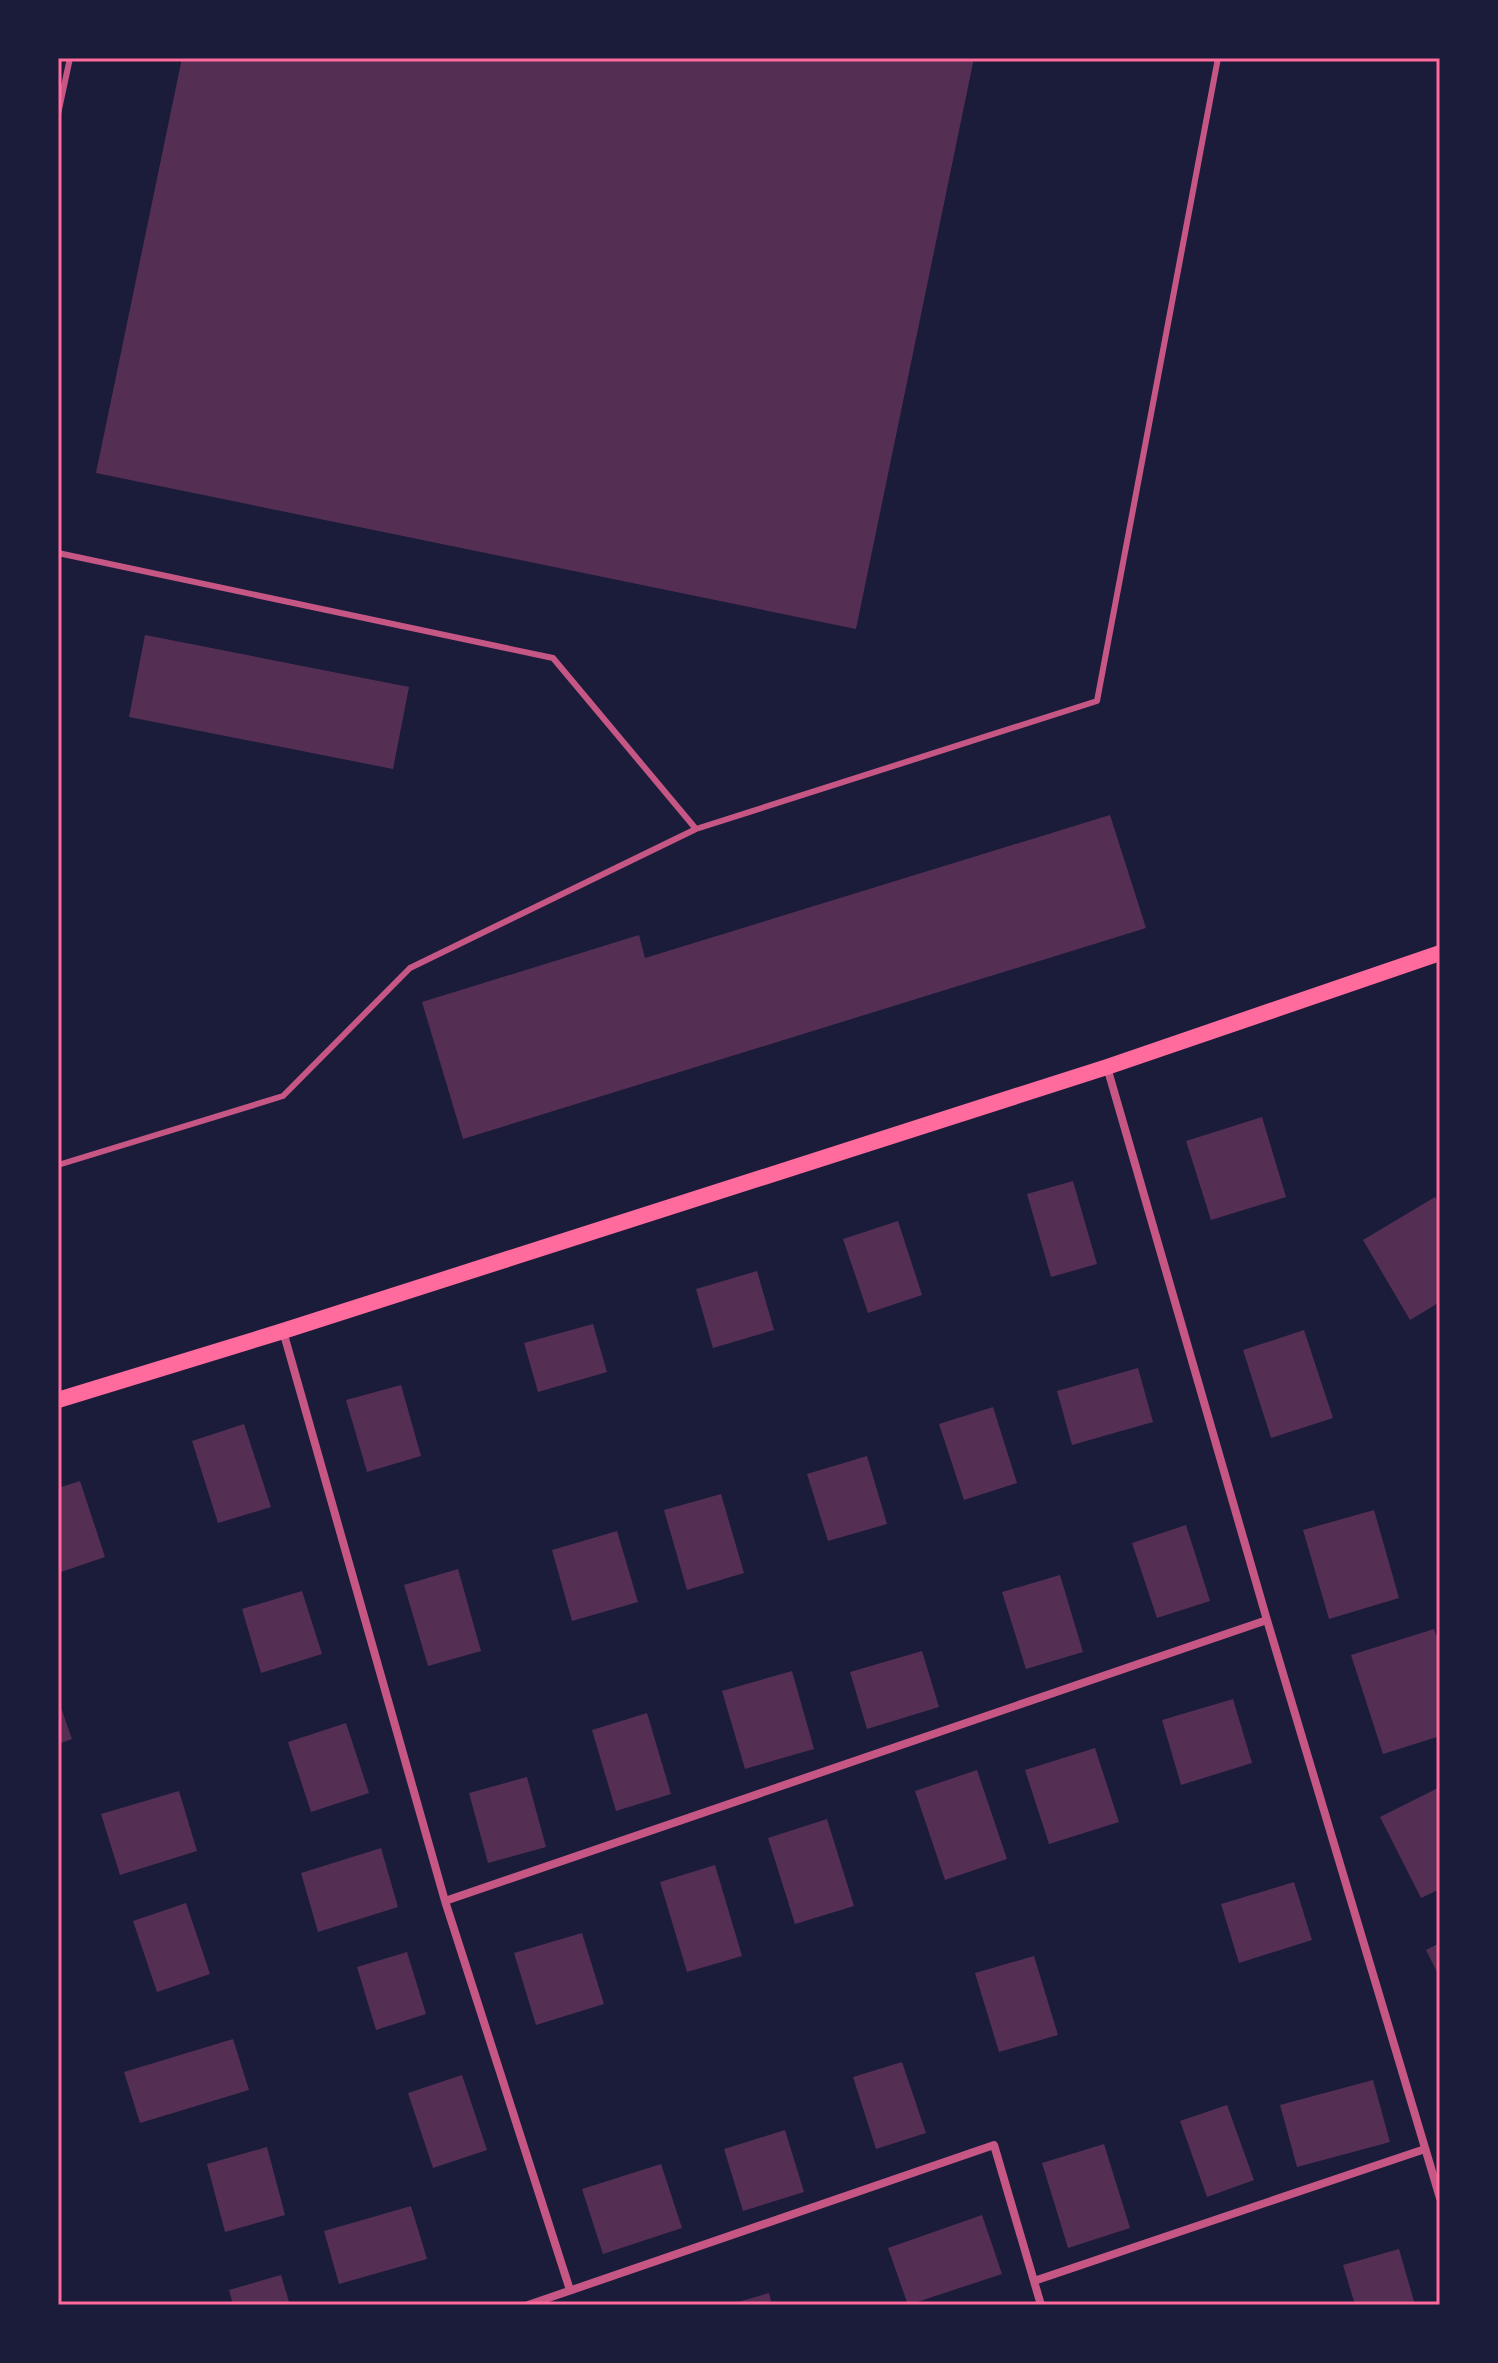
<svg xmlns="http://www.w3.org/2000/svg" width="1498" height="2363" font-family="Overpass,sans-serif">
<rect width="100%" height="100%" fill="#1b1b3a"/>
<path fill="#542f53" d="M182,58H974L856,629L96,473Z
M145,635L409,687L393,769L129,717Z
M1110,815L1146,928L463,1139L422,1002L639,935L645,958Z
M1262,1117L1286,1197L1211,1220L1186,1141Z
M1073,1181L1097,1264L1051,1277L1027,1194Z
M1435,1197L1440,1205V1302L1410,1320L1363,1240Z
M898,1221L922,1295L868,1313L843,1239Z
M757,1271L774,1330L713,1348L696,1289Z
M593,1324L607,1372L538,1392L524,1343Z
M1304,1330L1333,1418L1271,1438L1243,1350Z
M1138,1368L1153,1422L1072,1445L1057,1391Z
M401,1385L421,1456L367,1472L346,1400Z
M993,1407L1017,1483L964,1500L939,1424Z
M244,1424L271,1507L218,1523L192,1441Z
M867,1456L887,1524L828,1541L807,1474Z
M80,1481L105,1557L58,1573V1488Z
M721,1494L744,1573L687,1590L664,1510Z
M1374,1510L1399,1598L1329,1619L1303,1530Z
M1186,1525L1210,1601L1157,1618L1132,1543Z
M617,1531L638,1602L572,1621L552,1550Z
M458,1569L481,1651L428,1666L404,1585Z
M1060,1575L1083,1652L1026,1669L1002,1592Z
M302,1591L322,1654L261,1673L242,1609Z
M1434,1629L1440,1647V1736L1383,1754L1351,1655Z
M922,1651L939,1707L867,1729L850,1672Z
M792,1671L814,1749L745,1769L722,1691Z
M58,1699L72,1739L58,1744Z
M1233,1699L1252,1763L1181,1785L1162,1720Z
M647,1713L671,1794L616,1811L592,1730Z
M346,1723L369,1793L311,1812L288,1742Z
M1095,1748L1119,1822L1049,1844L1025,1770Z
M977,1770L1007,1859L945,1880L915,1791Z
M527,1777L546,1847L488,1863L469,1793Z
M1440,1787V1889L1421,1898L1380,1817Z
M179,1791L197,1851L120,1875L101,1814Z
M827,1819L854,1906L795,1924L768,1838Z
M381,1848L398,1907L318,1932L301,1873Z
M715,1865L742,1956L687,1972L660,1882Z
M1294,1882L1312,1940L1239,1963L1221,1904Z
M186,1903L210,1974L157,1992L133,1921Z
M582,1933L604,2004L536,2025L514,1953Z
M1440,1943V1978L1426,1950Z
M407,1952L426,2014L376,2030L357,1967Z
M1034,1956L1058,2035L999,2052L975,1973Z
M233,2039L249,2090L140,2123L124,2072Z
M902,2062L926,2133L876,2149L853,2077Z
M462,2075L487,2150L433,2168L408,2093Z
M1373,2080L1390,2142L1297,2167L1280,2105Z
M1227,2105L1254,2180L1207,2197L1180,2121Z
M785,2130L804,2192L743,2211L724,2149Z
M1104,2144L1130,2228L1068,2248L1042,2163Z
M267,2147L285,2215L225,2232L207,2164Z
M661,2164L682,2228L603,2254L582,2189Z
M411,2206L427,2259L339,2284L324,2231Z
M982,2215L1002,2274L908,2305L888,2248Z
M1399,2249L1415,2305H1355L1343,2265Z
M281,2275L290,2305H233L229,2290Z
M769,2293L772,2305H731V2304Z"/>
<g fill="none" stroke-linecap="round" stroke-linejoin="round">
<path stroke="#c65784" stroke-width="6" d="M58,114L70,58
M58,553L553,658L696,829
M58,1165L283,1096L410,968L696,829L1097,701L1218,58"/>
<path stroke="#c65784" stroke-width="8" d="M1107,1067L1267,1620L1440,2198
M283,1331L445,1901L570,2290
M445,1901L1267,1620
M1034,2281L1425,2149
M528,2305L994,2145L1041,2305"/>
<path stroke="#ff6b9d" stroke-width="16" d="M58,1400L283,1331L1107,1067L1440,953"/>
</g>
<rect width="1498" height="2363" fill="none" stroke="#1b1b3a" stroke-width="120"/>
<rect x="60" y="60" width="1378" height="2243" fill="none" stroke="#ff6b9d" stroke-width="3"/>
</svg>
